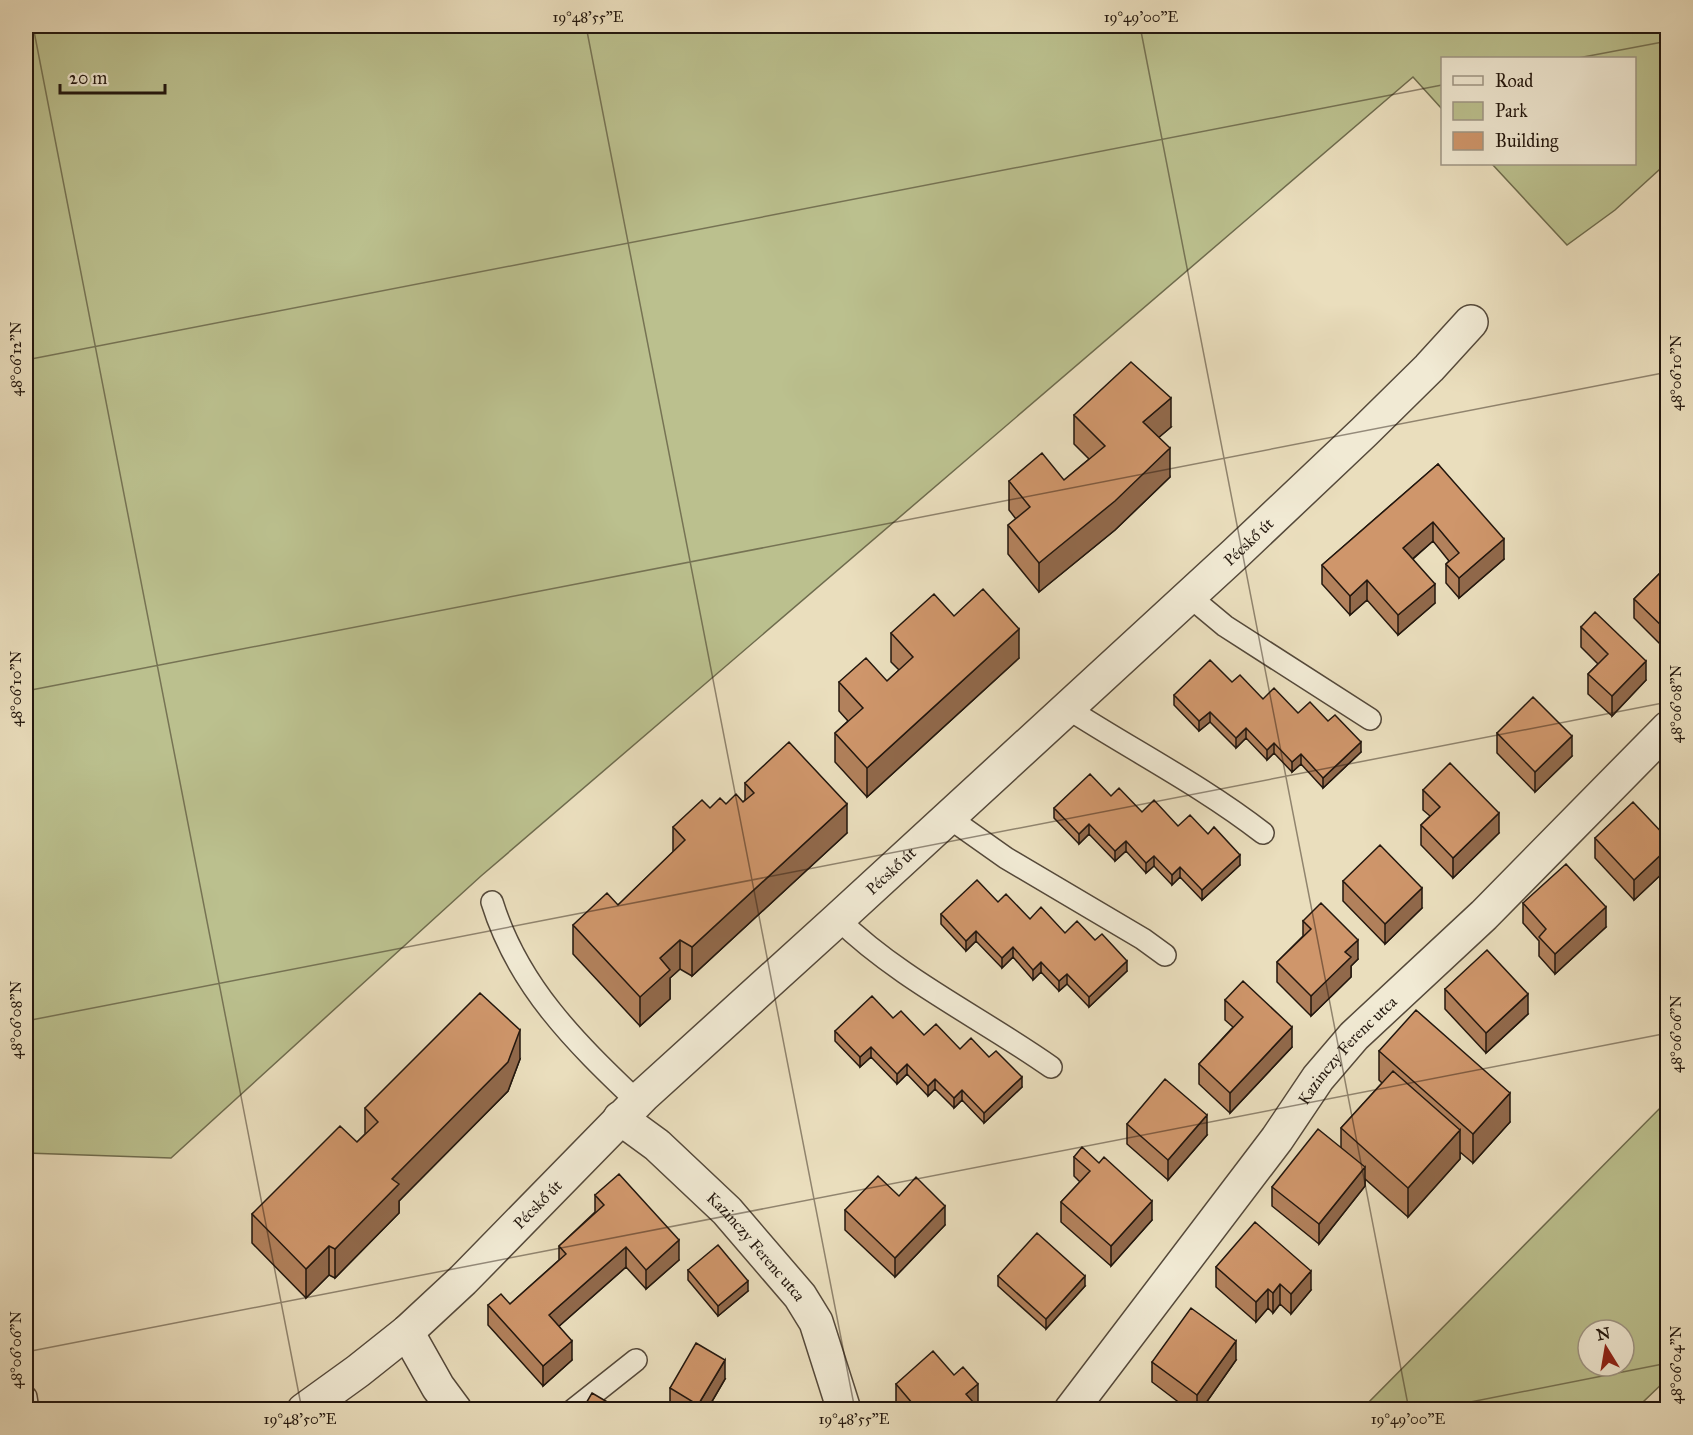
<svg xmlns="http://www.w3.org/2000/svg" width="1693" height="1435" font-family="'IM FELL Great Primer',serif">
<rect width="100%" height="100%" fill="#eadebd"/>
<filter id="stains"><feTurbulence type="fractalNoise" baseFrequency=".00333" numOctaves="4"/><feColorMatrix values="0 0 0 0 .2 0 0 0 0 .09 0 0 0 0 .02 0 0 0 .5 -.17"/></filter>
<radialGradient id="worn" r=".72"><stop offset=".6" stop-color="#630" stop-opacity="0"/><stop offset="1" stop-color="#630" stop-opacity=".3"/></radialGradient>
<path fill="#bbc08e" stroke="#6f6c4e" stroke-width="1.5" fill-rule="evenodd" d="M26,26H1667V170H1659L1615,210L1567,245L1492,164H1634V58H1442V109L1413,77L481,876L171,1158L26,1153Z
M1667,1101V1379L1642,1403L1649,1409H1364L1366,1405ZM1588,1330H1624V1366H1588Z"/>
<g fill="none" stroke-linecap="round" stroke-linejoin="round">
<g stroke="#55493a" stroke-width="24">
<path id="service" d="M1189,596L1225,626L1370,719
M1067,708C1132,750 1201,785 1263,833
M948,817L1006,858L1143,939L1165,955
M492,902C518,986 575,1042 637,1101
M838,919C901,980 980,1017 1051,1067
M26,1397L28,1410
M573,1410L636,1360"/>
</g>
<g stroke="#55493a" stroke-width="36">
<g id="minor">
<path id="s1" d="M620,1118L657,1145L727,1211L800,1296L816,1322L844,1410"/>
<path d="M407,1332L438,1387L455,1410"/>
<path id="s2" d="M304,1410L358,1371L407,1332L463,1280L644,1095L838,919L1235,554L1364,432L1429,368L1471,322"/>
<path id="s3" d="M1071,1410L1277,1139L1318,1078L1354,1036L1484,915L1668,728"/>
</g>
</g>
<use href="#service" stroke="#f1ead4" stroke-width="21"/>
<use href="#minor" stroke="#f1ead4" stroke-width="33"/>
</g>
<path fill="#b2815c" stroke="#23170e" stroke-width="1.5" d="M1074,415L1171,427L1159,437L1170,477L1115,530L1039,592L1008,554V525L1016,519L1009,510V481L1064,480L1089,459L1074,444Z
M1438,464L1504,559L1459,598L1446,583V564L1449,561L1433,541L1413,559L1435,603L1398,635L1367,600L1350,615L1322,584V565Z
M1668,565V652L1634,618V599Z
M954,616L1019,658L867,797L835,762V733L848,721L839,711V682L887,681L899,670L891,662V633Z
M1581,627L1646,680L1612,716L1588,694V674L1598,664L1581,647Z
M1232,682L1263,699L1298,713L1328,721L1361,752L1323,788L1301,764L1292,772L1274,753L1267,760L1246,738L1236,748L1210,722L1199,731L1174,705V695Z
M1497,733L1572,756L1535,792L1497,753Z
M1668,763V789L1664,786V766Z
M745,783L847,833L692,976L680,969L670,978V999L640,1026L573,954V925L618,905L673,852V827L710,808L726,804L743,802L745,800Z
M1423,790L1499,833L1453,878L1421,845V825L1430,816L1423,810Z
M1111,796L1142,812L1178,826L1208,834L1240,865L1202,900L1180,877L1172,885L1154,866L1146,873L1126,851L1115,861L1089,834L1079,844L1054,818V808Z
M1595,838L1668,839V868L1634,900L1595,858Z
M1343,881L1422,908L1385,944L1343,901Z
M998,902L1030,919L1065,933L1095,940L1127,971L1089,1007L1067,984L1059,991L1041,972L1033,980L1013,957L1002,968L976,941L966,951L941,924V914Z
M1523,903L1606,927L1555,974L1539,956V941L1523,923Z
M1303,921L1358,959L1351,966V977L1311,1016L1277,982V962L1303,936Z
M1445,989L1528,1014L1486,1053L1445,1009Z
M1225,1000L1292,1047L1230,1113L1199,1084V1064L1233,1027L1225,1020Z
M893,1018L924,1035L960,1049L989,1057L1022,1087L984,1123L962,1100L954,1108L935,1089L928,1096L907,1074L897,1084L871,1057L860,1067L835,1041V1031Z
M1379,1051L1510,1122L1473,1163L1460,1152V1159L1408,1217L1365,1179V1186L1319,1244L1272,1206V1187L1341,1148V1128L1382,1083L1379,1080Z
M520,1059L508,1091L399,1201V1213L335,1278L329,1275L306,1298L252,1243V1214L357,1142L365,1134V1108Z
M1127,1124L1207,1135L1168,1180L1127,1144Z
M1074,1157L1099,1163L1152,1220L1111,1266L1061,1222V1202L1080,1182L1074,1176Z
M595,1195L679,1260L646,1289L626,1267L559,1326L572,1360L543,1386L488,1325V1305L510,1304L559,1260V1246L595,1212Z
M899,1196L945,1225L895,1277L845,1230V1210Z
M1216,1267L1311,1290L1291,1314L1280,1304L1273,1313L1268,1308L1256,1322L1216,1287Z
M688,1270L748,1291L718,1316L688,1280Z
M998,1276L1085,1286L1046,1329L998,1286Z
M1236,1360L1201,1410H1189L1152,1382V1362Z
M725,1379L707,1410H672L670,1408V1388Z
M896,1384L978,1403L973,1408V1410H901L896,1403Z"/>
<path fill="#91694b" stroke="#23170e" stroke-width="1.5" d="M1171,398V427L1143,451V422Z
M1170,448V477L1115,530L1039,592V563Z
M1433,522V541L1403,567V548Z
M1504,539V559L1459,598V578Z
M1367,580V600L1350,615V596Z
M1435,584V603L1398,635V615Z
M1019,629V658L867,797V768Z
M1646,661V680L1612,716V696Z
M1210,712V722L1199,731V721Z
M1246,728V738L1236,748V738Z
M1572,736V756L1535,792V772Z
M1361,742V752L1323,788V778Z
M1274,743V753L1267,760V750Z
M1301,754V764L1292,772V762Z
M847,804V833L692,976V947Z
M1499,813V833L1453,878V858Z
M1089,824V834L1079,844V834Z
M1126,841V851L1115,861V851Z
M1668,848V868L1634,900V880Z
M1240,855V865L1202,900V890Z
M1154,856V866L1146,873V863Z
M1180,867V877L1172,885V875Z
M1422,888V908L1385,944V924Z
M1606,907V927L1555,974V954Z
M976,931V941L966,951V941Z
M680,940V969L670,978V999L640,1026V997L660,958Z
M1358,940V959L1351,966V977L1311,1016V996L1345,952Z
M1013,947V957L1002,968V958Z
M1127,961V971L1089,1007V997Z
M1041,962V972L1033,980V970Z
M1067,974V984L1059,991V981Z
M1528,994V1014L1486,1053V1033Z
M1292,1027V1047L1230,1113V1093Z
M520,1030V1059L508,1091L399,1201V1213L335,1278V1249L392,1179Z
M871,1047V1057L860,1067V1057Z
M907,1064V1074L897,1084V1074Z
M1022,1077V1087L984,1123V1113Z
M935,1079V1089L928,1096V1086Z
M962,1090V1100L954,1108V1098Z
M1510,1093V1122L1473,1163V1134Z
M1207,1115V1135L1168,1180V1160Z
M1460,1130V1159L1408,1217V1188Z
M1365,1167V1186L1319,1244V1224Z
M1152,1201V1220L1111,1266V1246Z
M945,1206V1225L895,1277V1258Z
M679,1240V1260L646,1289V1270Z
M329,1246V1275L306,1298V1269Z
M626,1247V1267L549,1335V1315Z
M1311,1271V1290L1291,1314V1294Z
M1085,1276V1286L1046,1329V1319Z
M748,1281V1291L718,1316V1306Z
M1280,1284V1304L1273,1313V1293Z
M1268,1289V1308L1256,1322V1302Z
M572,1341V1360L543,1386V1366Z
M1236,1341V1360L1201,1410H1197V1395Z
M725,1360V1379L707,1410H698V1405Z
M978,1384V1403L973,1408V1410H965L966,1394Z"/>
<path fill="#cf966b" stroke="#23170e" stroke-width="1.5" d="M1131,362L1171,398L1143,422L1170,448L1115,501L1039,563L1008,525L1030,507L1009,481L1042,453L1064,480L1105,446L1074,415Z
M1438,464L1504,539L1459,578L1446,564L1459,553L1433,522L1403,548L1435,584L1398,615L1367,580L1350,596L1322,565Z
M1668,565V632L1634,599Z
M983,589L1019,629L867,768L835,733L863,708L839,682L866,658L887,681L913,657L891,633L934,594L954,616Z
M1595,612L1646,661L1612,696L1588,674L1608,654L1581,627Z
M1210,660L1232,682L1240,675L1263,699L1274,688L1298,713L1310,702L1328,721L1335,715L1361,742L1323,778L1301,754L1292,762L1274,743L1267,750L1246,728L1236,738L1210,712L1199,721L1174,695Z
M1533,697L1572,736L1535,772L1497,733Z
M789,742L847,804L692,947L680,940L660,958L670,970L640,997L573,925L607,893L618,905L685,840L673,827L702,800L710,808L720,798L726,804L736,794L743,802L754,793L745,783Z
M1450,763L1499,813L1453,858L1421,825L1440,807L1423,790Z
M1090,774L1111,796L1119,788L1142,812L1154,800L1178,826L1190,815L1208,834L1214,827L1240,855L1202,890L1180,867L1172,875L1154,856L1146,863L1126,841L1115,851L1089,824L1079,834L1054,808Z
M1633,802L1668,839V848L1634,880L1595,838Z
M1380,845L1422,888L1385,924L1343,881Z
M1566,864L1606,907L1555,954L1539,937L1546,929L1523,903Z
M977,880L998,902L1006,894L1030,919L1041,907L1065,933L1077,921L1095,940L1102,934L1127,961L1089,997L1067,974L1059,981L1041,962L1033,970L1013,947L1002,958L976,931L966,941L941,914Z
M1321,903L1358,940L1345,952L1351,957L1311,996L1277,962L1311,929L1303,921Z
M1487,950L1528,994L1486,1033L1445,989Z
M1243,981L1292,1027L1230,1093L1199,1064L1243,1017L1225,1000Z
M480,993L520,1030L508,1062L392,1179L399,1184L335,1249L329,1246L306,1269L252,1214L340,1126L357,1142L378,1122L365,1108Z
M872,996L893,1018L901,1011L924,1035L936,1024L960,1049L971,1038L989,1057L996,1051L1022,1077L984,1113L962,1090L954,1098L935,1079L928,1086L907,1064L897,1074L871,1047L860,1057L835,1031Z
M1416,1010L1510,1093L1473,1134L1379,1051Z
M1393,1071L1460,1130L1408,1188L1341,1128Z
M1165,1079L1207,1115L1168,1160L1127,1124Z
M1318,1129L1365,1167L1319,1224L1272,1187Z
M1082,1147L1099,1163L1104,1157L1152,1201L1111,1246L1061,1202L1090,1171L1074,1157Z
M619,1174L679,1240L646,1270L626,1247L549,1315L572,1341L543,1366L488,1305L501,1294L510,1304L566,1254L559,1246L604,1205L595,1195Z
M878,1176L899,1196L916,1177L945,1206L895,1258L845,1210Z
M1255,1222L1311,1271L1291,1294L1280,1284L1273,1293L1268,1289L1256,1302L1216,1267Z
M1037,1233L1085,1276L1046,1319L998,1276Z
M718,1245L748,1281L718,1306L688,1270Z
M1191,1308L1236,1341L1197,1395L1152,1362Z
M696,1343L725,1360L698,1405L670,1388Z
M933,1351L954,1375L963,1367L978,1384L966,1394L973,1402L965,1410H918L896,1384Z
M592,1393L621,1410H582Z"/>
<path fill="none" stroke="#23170e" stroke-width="1.5" stroke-opacity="0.45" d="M33,26L302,1410M586,26L855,1410M1140,26L1409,1410M26,30L47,26M1578,58L1668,41M26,360L1442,85M26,691L1668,372M26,1021L1668,702M26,1352L1668,1033M1430,1410L1668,1363"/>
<g text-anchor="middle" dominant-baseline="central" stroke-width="6" stroke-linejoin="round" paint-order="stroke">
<g font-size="16" fill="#23170e" stroke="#f1ead4">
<text stroke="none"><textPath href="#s2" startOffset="1284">Pécskő út</textPath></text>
<text stroke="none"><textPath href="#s2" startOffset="798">Pécskő út</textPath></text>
<text stroke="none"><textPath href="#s3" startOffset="454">Kazinczy Ferenc utca</textPath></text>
<text stroke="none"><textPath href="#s2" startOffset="312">Pécskő út</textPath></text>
<text stroke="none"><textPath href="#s1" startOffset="188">Kazinczy Ferenc utca</textPath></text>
</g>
</g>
<rect width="1693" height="1435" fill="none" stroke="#eadebd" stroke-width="66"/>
<rect x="1441" y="57" width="195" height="108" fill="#f1ead4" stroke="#9f9685" stroke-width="1.5"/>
<rect x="1453" y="76" width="30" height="9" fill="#f1ead4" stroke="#9f9685" stroke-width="1.5"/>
<text x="1495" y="87" font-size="18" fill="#23170e">Road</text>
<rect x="1453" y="102" width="30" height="18" fill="#bbc08e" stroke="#9f9685" stroke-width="1.5"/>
<text x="1495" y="117" font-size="18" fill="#23170e">Park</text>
<rect x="1453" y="132" width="30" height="18" fill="#cf966b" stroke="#9f9685" stroke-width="1.5"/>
<text x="1495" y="147" font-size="18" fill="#23170e">Building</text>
<g transform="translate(1606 1348) rotate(349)"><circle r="28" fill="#f1ead4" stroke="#9f9685" stroke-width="1.5"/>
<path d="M0-4.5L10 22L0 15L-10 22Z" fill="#8f2418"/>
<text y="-9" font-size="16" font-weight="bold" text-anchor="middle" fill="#23170e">N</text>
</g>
<path d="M60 84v9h105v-9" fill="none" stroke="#23170e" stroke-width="3"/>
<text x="69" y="84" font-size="18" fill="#23170e" stroke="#f1ead4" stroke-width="4.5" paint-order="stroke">20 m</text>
<rect x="33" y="33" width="1627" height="1369" fill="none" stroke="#23170e" stroke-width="2"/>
<g font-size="15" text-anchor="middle" fill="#23170e">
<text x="588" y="22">19°48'55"E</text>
<text x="1141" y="22">19°49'00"E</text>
<text transform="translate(16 359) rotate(-90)" y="5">48°06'12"N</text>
<text transform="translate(1676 373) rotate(-90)" y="5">48°06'10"N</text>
<text transform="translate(16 689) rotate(-90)" y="5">48°06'10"N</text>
<text transform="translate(1676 704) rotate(-90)" y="5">48°06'08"N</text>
<text transform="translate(16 1020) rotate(-90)" y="5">48°06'08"N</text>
<text transform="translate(1676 1034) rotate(-90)" y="5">48°06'06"N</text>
<text transform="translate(16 1350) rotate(-90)" y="5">48°06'06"N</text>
<text transform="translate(1676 1365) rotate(-90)" y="5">48°06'04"N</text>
<text x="300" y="1424">19°48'50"E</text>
<text x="854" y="1424">19°48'55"E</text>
<text x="1408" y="1424">19°49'00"E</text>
</g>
<rect width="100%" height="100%" filter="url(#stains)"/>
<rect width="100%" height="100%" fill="url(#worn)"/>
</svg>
